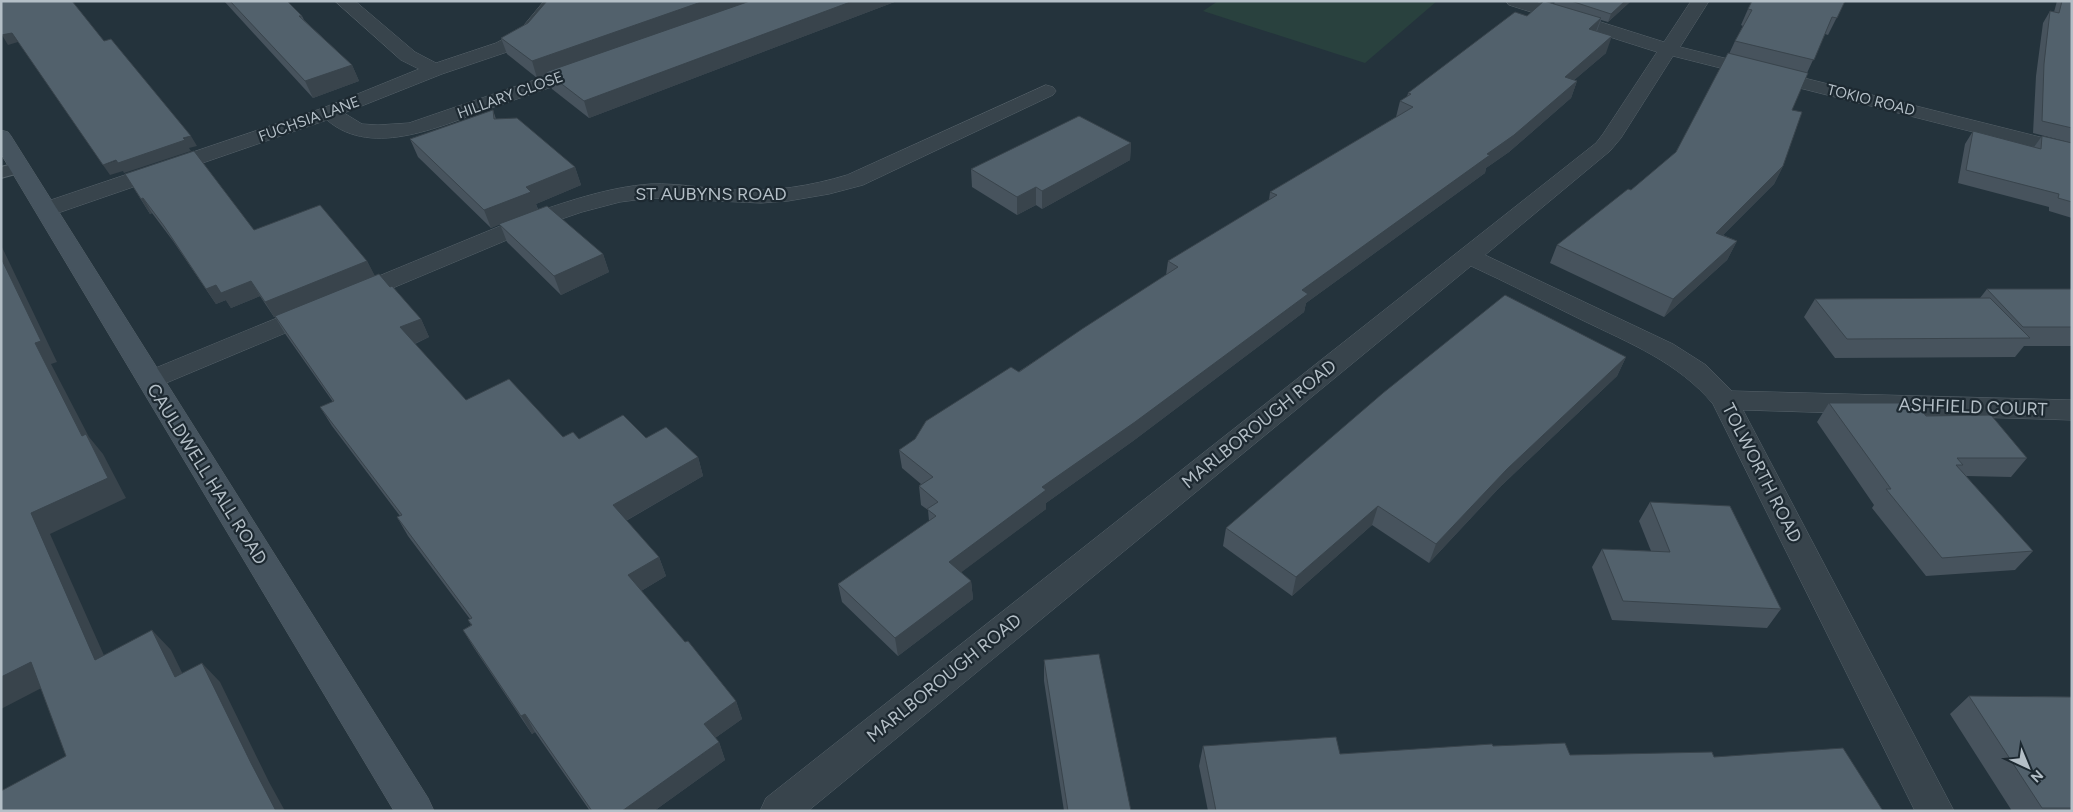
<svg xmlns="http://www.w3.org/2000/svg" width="2073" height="812" font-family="Figtree,sans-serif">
<rect width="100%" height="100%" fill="#24333c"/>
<path fill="#29413e" d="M1218,1H1437L1365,63L1203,11Z"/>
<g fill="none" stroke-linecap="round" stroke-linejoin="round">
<g stroke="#56626a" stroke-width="2">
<path id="lane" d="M20,162L26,163L29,167L26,171L1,178V167Z"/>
</g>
<g stroke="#56626a" stroke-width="1">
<path id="street" d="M335,1H355L415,52L436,63L496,43L520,30L544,1H563L532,38L510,51L442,74L344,113L362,124L378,125L409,123L578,65L585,63L592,65L595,69L592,73C559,84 527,96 494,107C445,124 373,160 327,120L55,214L47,216L39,214L36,209L39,204L323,108L419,69L401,60Z
M1506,1H1534L1664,42L1691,1H1709L1680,47L2072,145V157L1673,56L1621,138L1610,151L1485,255L1673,344L1706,365L1732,391L2072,400V420L1743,410L1954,811H1915L1713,404C1678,362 1629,343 1582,320C1545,302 1508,283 1471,266L808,811H760L766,798L1596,143L1603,134L1657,52L1509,5Z
M1046,85L1053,87L1056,91L1053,95L863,185L829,194L788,201L761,203L651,198L620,202L582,212L538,227L159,386L150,389L141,386L137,380L141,374L522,217C563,203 607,187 651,184C679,183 707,189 734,190C773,192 811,186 847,175Z"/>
</g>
<g stroke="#56626a" stroke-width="1">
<path id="secondary" d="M1,130L8,132L11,136L428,798L434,811H394L1,154Z"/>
</g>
<use href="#lane" fill="#38444c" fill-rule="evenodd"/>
<use href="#street" fill="#38444c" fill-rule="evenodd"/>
<use href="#secondary" fill="#46545f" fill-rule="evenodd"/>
</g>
<path fill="#47535d" d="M224,1H287L302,16L304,20L352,65L359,81L313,98Z
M547,1H897L589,118L552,89L547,74L537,78L507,54L501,38L528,23Z
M1555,1H1631L1608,22L1601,20L1597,31L1606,53L1574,80L1577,81L1571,98L1509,152L1486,168L1485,173L1306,303L1304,312L1133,441L1046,503V509L961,572L971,581L973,599L898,656L842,602L838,584L929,521L928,510L921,505L919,486L921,484L902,468L899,450L1166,275L1168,261L1269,200L1270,192L1396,117L1400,101L1407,97L1408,93L1527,16L1554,4Z
M1845,1L1828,35L1825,34L1807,73L1792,110L1783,166L1774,184L1723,235L1737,241L1727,260L1664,317L1550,263L1557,245L1631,190L1676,152L1729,54L1735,41L1743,26L1741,25L1748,9Z
M2057,1H2072V143L2033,133L2036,76L2043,23L2050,11L2054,12Z
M493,110L496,119L575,167L581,185L536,204L538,209L603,254L609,272L561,295L507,242L500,224L491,228L418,157L410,139Z
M1973,131L2034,147L2042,136L2072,143V218L2049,211V207L1958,183L1965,144Z
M1131,143L1130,160L1042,209L1036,205L1017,215L972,187L971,169Z
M125,174L254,230L367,261L374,275L390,287L421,319L429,337L415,344L466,400L563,437L579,439L646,438L698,457L703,476L626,521L659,557L666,576L641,591L736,701L742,719L715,738L719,742L725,760L654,811H590L535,732L532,734L474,648L463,630L471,625L468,620L470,619L408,536L397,517L400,516L332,426L320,407L333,402L286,335L275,317H274L260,296L231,308L226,300L216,304L173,241L152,213L150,214Z
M1987,289H2072V346H2024L2015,357L1835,358L1804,317L1815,299L1980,298Z
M1626,357L1617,376L1499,488L1429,563L1372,525L1292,596L1223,546L1226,528Z
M1829,403L1926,416L2027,458L2011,477L1966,476L2033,551L2015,570L1926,576L1872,508L1874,505L1817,422Z
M1650,502L1781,609L1767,628L1612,620L1592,567L1602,549L1651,551L1639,521Z
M1044,660L1131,811H1064L1044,681Z
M1969,696L2072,697V811H2012L1950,714Z
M1203,746L1340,754L1493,746L1570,755L1714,757L1883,811H1208L1199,766Z"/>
<path fill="#39444c" d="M704,1H753L546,72L547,74L537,78L532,61Z
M853,1H897L589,118L584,101Z
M1625,1H1631L1608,22L1611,14Z
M1601,18L1595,34L1589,29Z
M12,33L18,42L8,45L2,35Z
M1612,36L1606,53L1559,93L1565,77Z
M352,65L359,81L313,98L305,81Z
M1577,81L1571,98L1509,152L1486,168L1485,173L1306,303L1304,312L1133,441L1046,503V509L951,580L949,562L1042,487L1302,290L1487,154Z
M191,136L197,146L189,148L191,151L124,173L123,171L110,175L103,165Z
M1131,143L1130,160L1042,209V191Z
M1783,166L1774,184L1707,251L1716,233Z
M575,167L581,185L536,204L538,210L491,228L484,210L526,187Z
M1036,187V205L1017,215V197Z
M143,198L152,213L150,214L141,199Z
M1737,241L1727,260L1664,317L1673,299Z
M1,245L57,362L51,364L89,437L103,454L126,498L50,534L115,680L95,660L31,513L35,343L1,258Z
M603,254L609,272L561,295L554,276Z
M367,261L375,276L274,317L265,302Z
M251,281L260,296L231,308L221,293Z
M216,285L226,300L216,304L206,289Z
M421,319L429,337L409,346L400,327Z
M1626,357L1617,376L1499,488L1429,563L1436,544L1507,469Z
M698,457L703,476L620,524L613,505Z
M1378,506L1372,525L1292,596L1296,577Z
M659,557L666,576L636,594L628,575Z
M971,581L973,599L898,656L895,638Z
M152,630L171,650L194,697L175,677Z
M31,662L53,682L1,709V677Z
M202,663L220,682L269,782L285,811H276L251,763Z
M736,701L742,719L711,741L704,724Z
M525,714L535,732L532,734L521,716Z
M719,742L725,760L654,811H622Z"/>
<path fill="#52616c" stroke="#39444c" d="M1,1H72L104,41L111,39L191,136L183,138L185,140L118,163L116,160L103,165L12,33L1,35Z
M230,1H287L302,16H299L352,65L305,81Z
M547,1H704L532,61L501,38L528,23Z
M750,1H853L584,101L546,72Z
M1544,1L1601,18L1589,29L1612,36L1565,77L1577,81L1514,135L1487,154L1490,155L1302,290L1308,294L1135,422L1042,487L1046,490L949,562L971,581L895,638L838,584L936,516L927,509L938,502L919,486L933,477L899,450L915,439L926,421L1011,367L1019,372L1082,329L1178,267L1168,261L1277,195L1270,192L1413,107L1400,101L1411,94L1408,93L1515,12L1527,16Z
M1571,1H1625L1611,14Z
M1752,1H1845L1837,18L1832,17L1814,60L1735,41L1752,10L1748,9Z
M2062,1H2072V128L2042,121L2044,64L2050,11L2059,13Z
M1728,53L1808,73L1792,110L1802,112L1783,166L1716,233L1737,241L1673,299L1557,245L1628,189L1631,190L1676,152Z
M493,110L494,119L517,118L575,167L526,187L531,192L484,210L410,139Z
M1079,116L1131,143L1042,191L1036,187L1017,197L971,169Z
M1973,131L2041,149L2042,136L2072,143V202L2058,198L2059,194L1966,170Z
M194,151L254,230L320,205L367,261L265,302L251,281L221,293L216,285L206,289L164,226L143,198L141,199L125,174Z
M547,206L603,254L554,276L499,224Z
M1,258L41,341L35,343L82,436L86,434L108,478L31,513L95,660L152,630L175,677L202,663L251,763L276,811H1V791L66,756L31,662L1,677Z
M379,274L390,287L392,286L421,319L400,327L466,400L509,379L563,437L573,432L579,439L623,415L646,438L666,427L698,457L613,505L659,557L628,575L685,642L688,641L736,701L704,724L719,742L622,811H592L525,714L521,716L463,630L472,625L468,620L472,618L397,517L402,515L320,407L334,401L275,316Z
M1987,289H2072V327H2023Z
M1505,295L1626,357L1507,469L1436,544L1378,506L1296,577L1226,528L1383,393Z
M1990,298L2030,338L1847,339L1815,299Z
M1829,403H1916L1926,416L1991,415L2027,458H1957L1963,465H1956L2033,551L1942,558L1886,489H1891Z
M1650,502L1730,506L1781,609L1623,601L1602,549L1670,552Z
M1099,654L1131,811H1068L1044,660Z
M1969,696L2072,697V808H2042Z
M1336,737L1340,754L1492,744L1493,746L1565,743L1570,755L1712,752L1714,757L1843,748L1883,811H1216L1203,746Z"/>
<g text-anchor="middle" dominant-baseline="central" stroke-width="4.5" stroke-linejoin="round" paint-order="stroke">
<g font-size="15" fill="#b4bfc7" stroke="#1d2931">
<text transform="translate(510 95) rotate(-20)">HILLARY CLOSE</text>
<text transform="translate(1871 100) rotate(14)">TOKIO ROAD</text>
<text transform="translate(309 119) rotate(-20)">FUCHSIA LANE</text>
</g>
<g font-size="18" fill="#b4bfc7" stroke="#1d2931">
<text x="711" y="194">ST AUBYNS ROAD</text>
<text transform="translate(1973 407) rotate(2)">ASHFIELD COURT</text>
<text transform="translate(1259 424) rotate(-39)">MARLBOROUGH ROAD</text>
<text transform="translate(1762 473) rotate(63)">TOLWORTH ROAD</text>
<text transform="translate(207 474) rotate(58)">CAULDWELL HALL ROAD</text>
<text transform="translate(944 678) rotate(-39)">MARLBOROUGH ROAD</text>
</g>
</g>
<rect width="2073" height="812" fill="none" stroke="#b4bfc7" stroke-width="5"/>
<g transform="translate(2028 767) rotate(136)" stroke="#1d2931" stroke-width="4" paint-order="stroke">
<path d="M0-4L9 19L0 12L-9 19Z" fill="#b4bfc7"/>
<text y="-8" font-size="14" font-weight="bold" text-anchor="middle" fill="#b4bfc7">N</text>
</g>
</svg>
